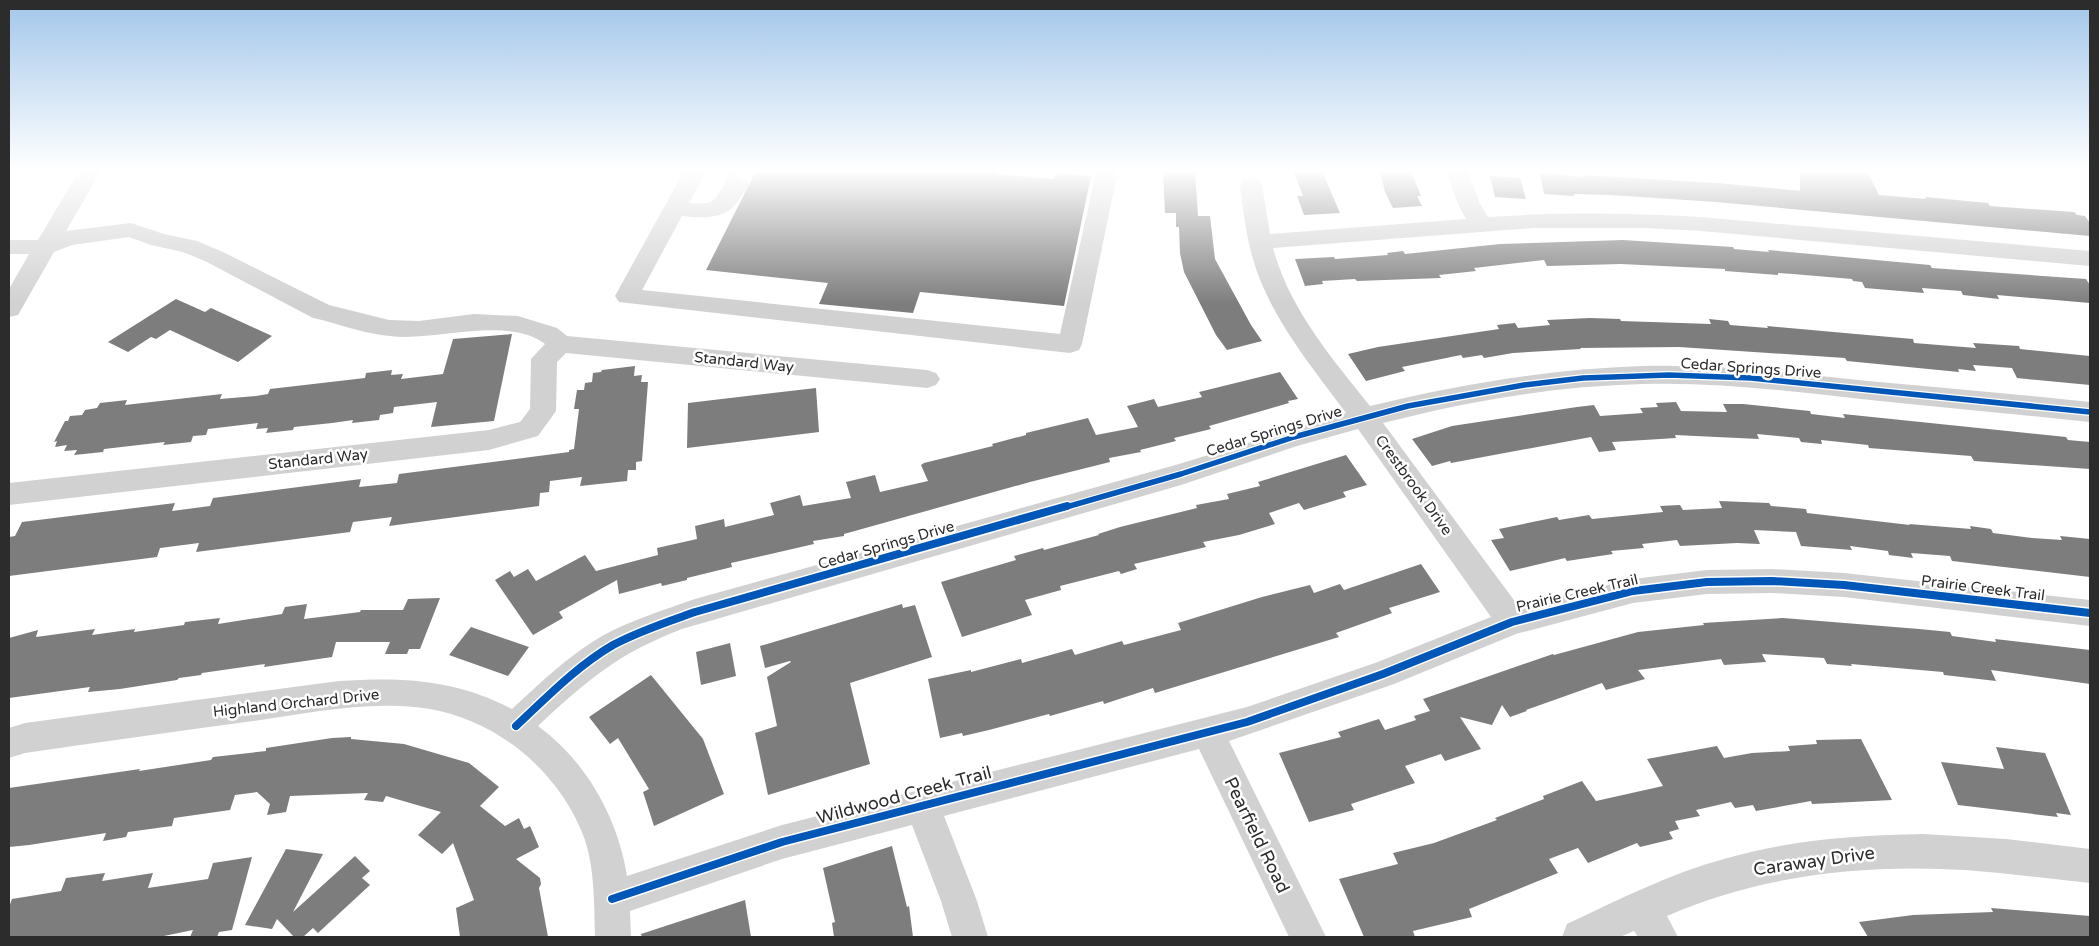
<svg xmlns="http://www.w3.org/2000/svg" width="2099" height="946" font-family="'Varela Round',sans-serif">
<rect width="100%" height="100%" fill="#fff"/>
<path fill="#7d7d7d" d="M756,171H997L996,174L1054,179L1056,173L1091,176L1064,306L920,292L913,313L819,304L828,283L706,270Z
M1165,171H1195L1198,216H1210L1215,259L1251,325L1262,341L1227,350L1216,335L1184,272L1180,253L1179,227H1176V213H1165L1163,172Z
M1295,171H1322L1340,213L1304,215L1297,196H1303L1294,173Z
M1380,171H1411L1421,196H1417L1422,206L1393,208L1385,192Z
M1800,171H1867L1879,195L1926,199L1925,197L1988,203L1990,206L2074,212L2077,215L2085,216L2090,223V236L1716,202L1611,195L1574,194V196L1544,194L1540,173L1583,177L1582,175L1718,183L1800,191Z
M1490,176L1520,178L1526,199L1495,197Z
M1623,240L1733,247L1734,249L1769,252L1768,250L1930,265L1932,268L2086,279L2090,285V303L1997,295L1999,299L1963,295L1961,291L1922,288L1924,293L1865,288L1862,282L1853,281L1852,279L1793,274L1778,273V275L1725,271V269L1621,264L1547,266L1544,260L1474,268L1476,271L1439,275L1441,278L1357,281L1355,279L1322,281L1323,284L1305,286L1295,259L1334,257L1335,259L1388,255L1387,253L1403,251L1405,254L1500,244Z
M176,299L205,312L211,308L272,336L238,362L170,330L156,339L151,337L128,352L108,342Z
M1590,318L1620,319L1621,321L1711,324L1709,319L1728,321L1730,325L1768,328L1767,326L1867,335L1913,339L1914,343L1976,348L1973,343L2019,346L2020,349L2090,356V385L2017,378L2012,368L1973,365L1976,371L1958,369L1959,372L1847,361L1845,358L1679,347L1580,348L1581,349L1513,353L1484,358L1482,355L1463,358L1461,355L1402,367L1405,371L1366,381L1348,354L1378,347L1499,329L1497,325L1515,323L1518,328L1550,325L1547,320Z
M512,334L494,421L431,427L437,402L394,407L393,413L380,415L379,420L352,423L353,420L332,423L294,427L293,430L266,433L268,428L256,429L258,423L208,429L206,435L193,436L191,442L163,445L165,442L104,449L103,452L74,455L77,450L64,451L67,445L55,447L57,441L54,442L65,421H68L70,416L82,415L85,410L97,408L100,403L127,400L125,405L222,394L220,399L256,396L268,394L270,389L365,378L366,373L392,370L391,375L403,374L401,379L443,374L453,339Z
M635,366L634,376L642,375L641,382H648L642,461L636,462V470H628L627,481L580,486L582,477L550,481L549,492L540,493L539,506L389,526L392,517L353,522L350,532L196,552L199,543L160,548L157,557L9,576V537L15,536L22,522L175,503L172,511L210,506L213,498L361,479L359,487L397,483L399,474L569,452V450L574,449L579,409H574L577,390H584L585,383L592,382L593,373L601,372L602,370Z
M1280,372L1298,399L1288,401L1289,403L1209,426L1211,429L1174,438L1176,441L1140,450L1141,452L1109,458L1110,462L1030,482L844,534V536L813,541L814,544L731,563L732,567L687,578V580L662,586L661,583L619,594L617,580L559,612L563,618L533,635L495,580L510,571L514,577L528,569L536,581L585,555L596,571L658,555L657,548L697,539L695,526L724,519L725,527L774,515L770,503L800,495L803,506L851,498L846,482L875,475L880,492L928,481L921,465L924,463L993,446L992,444L1026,435V433L1088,418L1096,435L1138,427L1127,406L1154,399L1158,407L1202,397L1199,392Z
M816,388L819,432L687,448L688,403Z
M1676,402L1681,411L1727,412L1723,404H1743L1810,411L1811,414L1845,418L1843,414L2066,437L2068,440L2090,442V469L1974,461L1971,456L1869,448L1868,445L1821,440L1822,444L1801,442L1799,438L1757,434L1759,439L1675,435L1676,438L1612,442L1616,450L1599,452L1591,437L1451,463L1450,461L1432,466L1412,439L1452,426L1577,407L1594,405L1600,416L1643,413L1640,408L1658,407L1656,403Z
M1346,455L1367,485L1343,492L1346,497L1304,510L1299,503L1269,513L1275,524L1239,535L1203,542L1206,547L1134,564L1137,569L1121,574L1119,571L1060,586L1061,590L1025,600L1032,615L962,637L941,582L1016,560L1014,556L1043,548L1044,550L1099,535L1098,534L1120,527L1197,508L1196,505L1229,499L1227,494L1260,486L1258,482Z
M1719,501L1769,503L1771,506L1806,509L1807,513L1910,525L1909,524L1971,529L1970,526L1991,529L1993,533L2032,538L2062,540L2060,536L2090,539V577L1952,561L1950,556L1911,553L1913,558L1889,555L1888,551L1850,546L1852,550L1801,546L1796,532L1754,530L1760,544L1737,543L1680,546L1677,540L1642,544L1644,548L1611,551L1613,554L1567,561L1565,558L1510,571L1491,540L1504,538L1499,529L1557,517L1559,520L1589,515L1592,519L1663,512L1660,506L1680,505L1683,510L1722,508Z
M1421,564L1440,592L1389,608L1392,613L1336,633L1339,637L1155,693L1153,688L1104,704L1103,701L1050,716L1049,714L989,730L963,736L962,733L940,738L928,679L971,670V672L1021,659L1022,663L1072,649L1075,655L1122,641L1124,645L1181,630L1178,623L1262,597L1310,585L1314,593L1340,584L1344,590Z
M440,598L420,649H409L407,654H385L390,642H336L332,657L264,667L265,664L202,673L201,675L179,678L177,680L120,689L88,692L90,687L9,698V638L38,630L36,637L95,629L92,635L135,629L134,632L184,625L185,622L220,618L218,624L282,614L285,607L307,604L304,619L360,612L361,610H403L408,599Z
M902,604L903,608L915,605L932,657L850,683L870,764L768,795L755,733L777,726L767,677L791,662L790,661L765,668L760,646Z
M1783,618L1919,629L1950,632L1952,636L1996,642L1995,639L2090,650V684L1991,670L1996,681L1944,675L1943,672L1851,664L1852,666L1827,664L1824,658L1762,654L1766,662L1724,665L1721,659L1638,670L1645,679L1606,690L1602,683L1526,710L1527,711L1510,717L1502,705L1492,725L1460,717L1481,749L1445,761L1441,754L1405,766L1415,783L1351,804L1354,810L1309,822L1279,753L1341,737L1338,732L1379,719L1385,730L1416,720L1414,716L1430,711L1423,699L1553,654L1554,655L1638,632L1704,625L1703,623Z
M471,627L529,647L508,676L449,655Z
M730,643L736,676L701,685L696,652Z
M651,675L703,739L724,794L654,826L643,792L649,789L618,738L610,744L589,717Z
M351,737V739L404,744L469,763L499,787L480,806L505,826L519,818L524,829L530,826L539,847L516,859L540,878L541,884L539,888L548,937H460L456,908L474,900L453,843L442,854L418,835L441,812L386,796L383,802L364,800L368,793L290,796L286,812L267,815L270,804L257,792L235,795L230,810L174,818L172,826L128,832L126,837L103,841L106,833L29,845L9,847V788L140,769L139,771L211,760L213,757L266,751V748L332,738Z
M1861,739L1892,800L1812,804L1811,801L1756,811L1753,805L1735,808L1731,802L1696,810L1700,816L1675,821L1679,829L1669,832L1673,839L1640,847L1637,843L1588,863L1578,848L1549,859L1558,873L1469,909L1472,917L1413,931L1415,937H1364L1339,879L1398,864L1393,853L1434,843L1497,820L1495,818L1544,799L1543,796L1582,781L1596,801L1663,786L1647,759L1717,746L1724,758L1752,753L1790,751L1788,746L1817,744L1816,740Z
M1996,747L2045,753L2071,815L2056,813L2058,817L1958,805L1941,762L2004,769Z
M892,846L907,907L909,906L913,937H834L832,923L835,922L823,868Z
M286,849L323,854L293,912L355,856L370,871L362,878L370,885L318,933L313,928L303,937H294L277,919L272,929L245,925Z
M252,857L232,930L219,932L217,937H190L193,930L159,937H9V907L12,899L61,891L66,878L105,873L102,881L153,873L148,888L208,879L213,863Z
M745,900L751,937H642L641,934Z
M1991,908L2090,916V937H1868L1859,922L1913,915L1993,912Z"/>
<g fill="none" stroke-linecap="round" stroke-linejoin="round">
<path stroke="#d5d5d5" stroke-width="24" stroke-dasharray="24 12" stroke-linecap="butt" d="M734,188L740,177"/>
<path fill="#d1d1d1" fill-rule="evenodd" d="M79,171H101L66,231L131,223L164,234L197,241L223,252L329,305L389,320L419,321L474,314L518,316L557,328L567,336L927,370L936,373L940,379L936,385L927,388L566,353L557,362L556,411L538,436L489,450L9,505V483L489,430L520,422L530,409L531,359L545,344C507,315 435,342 390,336C367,334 344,326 322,320L313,318L207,262L183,252L151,245L129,237L72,245L54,252L18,315L9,317V289L29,254H9V240H38Z
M684,171H706L689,203C714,205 713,202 726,183L734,181L742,183L745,188C733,219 711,219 682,216L642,290L1060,334L1095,177L1089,171H1114L1117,175L1082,344L1079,350L1070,353L619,302L615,296Z
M1446,171H1468L1480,204L1488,217C1559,212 1630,213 1701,217L2090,251V266L1701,231L1644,228H1534L1273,248C1290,310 1331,357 1370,406C1460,384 1550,369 1642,366C1718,364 1793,373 1868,381C1942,388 2016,394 2090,402V422C2014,414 1937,407 1861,399C1789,391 1716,382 1643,384C1555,386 1468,401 1383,423L1519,607L1633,579L1707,570L1772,569L1844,573L2090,600V626L1844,597L1772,593L1707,594L1633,603L1516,634L1394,684L1229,741L1326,937H1289L1199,749L944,816L977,901L988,937H952L941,901L912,825L782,859L630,911L631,937H595C594,905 595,871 585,840C561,773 499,721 430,709C370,699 305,714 246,722C172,732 99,742 25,753L9,758V728L25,723L339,681C402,677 455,679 512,709C540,683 568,656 602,636C631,620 664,610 695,599L1179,464L1346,413C1315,371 1281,330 1261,282C1248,251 1244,218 1240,185L1243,180L1251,178L1259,180L1262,185L1270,234L1466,219L1458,204ZM1358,429L1491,617L1375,663L1247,707L782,825L627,876C618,818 586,761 538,726C587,680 619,653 682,629L1181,485L1297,446Z
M1923,834L2006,839L2090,849V883C2049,879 2007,873 1965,870C1864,864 1760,875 1667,916L1678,937H1638L1634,931L1620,937H1562L1567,924C1618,900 1669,874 1724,859C1789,840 1856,835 1923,834Z"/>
<g stroke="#fff" stroke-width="8">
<path id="cycleway-far1" d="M1063,508L1181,474L1294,437L1408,406L1524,385L1583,378L1669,375L1751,378L2090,412"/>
</g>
<g stroke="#fff" stroke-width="11">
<path id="cycleway" d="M516,726C547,697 577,666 613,645C639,631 667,622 695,612L1067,506
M612,899L782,842L1247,722L1383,674L1512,622L1633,591L1707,582L1772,581L1844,585L2090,613"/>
</g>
<use href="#cycleway-far1" stroke="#0057b8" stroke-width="5.5"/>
<use href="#cycleway" stroke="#0057b8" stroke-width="8"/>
</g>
<linearGradient id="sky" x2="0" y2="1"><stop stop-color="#a2c6ea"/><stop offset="0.56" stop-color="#fff"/><stop offset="1" stop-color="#fff" stop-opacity="0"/></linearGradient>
<rect width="2099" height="304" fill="url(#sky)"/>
<g text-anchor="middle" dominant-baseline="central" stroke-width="5" stroke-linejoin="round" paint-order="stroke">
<g font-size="15" fill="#2c2c2c" stroke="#fff">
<text transform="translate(744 362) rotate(6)">Standard Way</text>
<text transform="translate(1751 368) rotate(4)">Cedar Springs Drive</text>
<text transform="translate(1274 431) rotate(-17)">Cedar Springs Drive</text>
<text transform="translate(318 459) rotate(-6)">Standard Way</text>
<text transform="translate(1414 485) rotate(54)">Crestbrook Drive</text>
<text transform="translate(886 545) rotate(-16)">Cedar Springs Drive</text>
<text transform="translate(1983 588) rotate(7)">Prairie Creek Trail</text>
<text transform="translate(1577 593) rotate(-13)">Prairie Creek Trail</text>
<text transform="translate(296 703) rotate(-6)">Highland Orchard Drive</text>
</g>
<g font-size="18" fill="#2c2c2c" stroke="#fff">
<text transform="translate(904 795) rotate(-15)">Wildwood Creek Trail</text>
<text transform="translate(1257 835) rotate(64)">Pearfield Road</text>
<text transform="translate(1814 861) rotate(-8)">Caraway Drive</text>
</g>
</g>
<rect width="2099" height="946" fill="none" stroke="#2c2c2c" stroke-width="20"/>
</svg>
